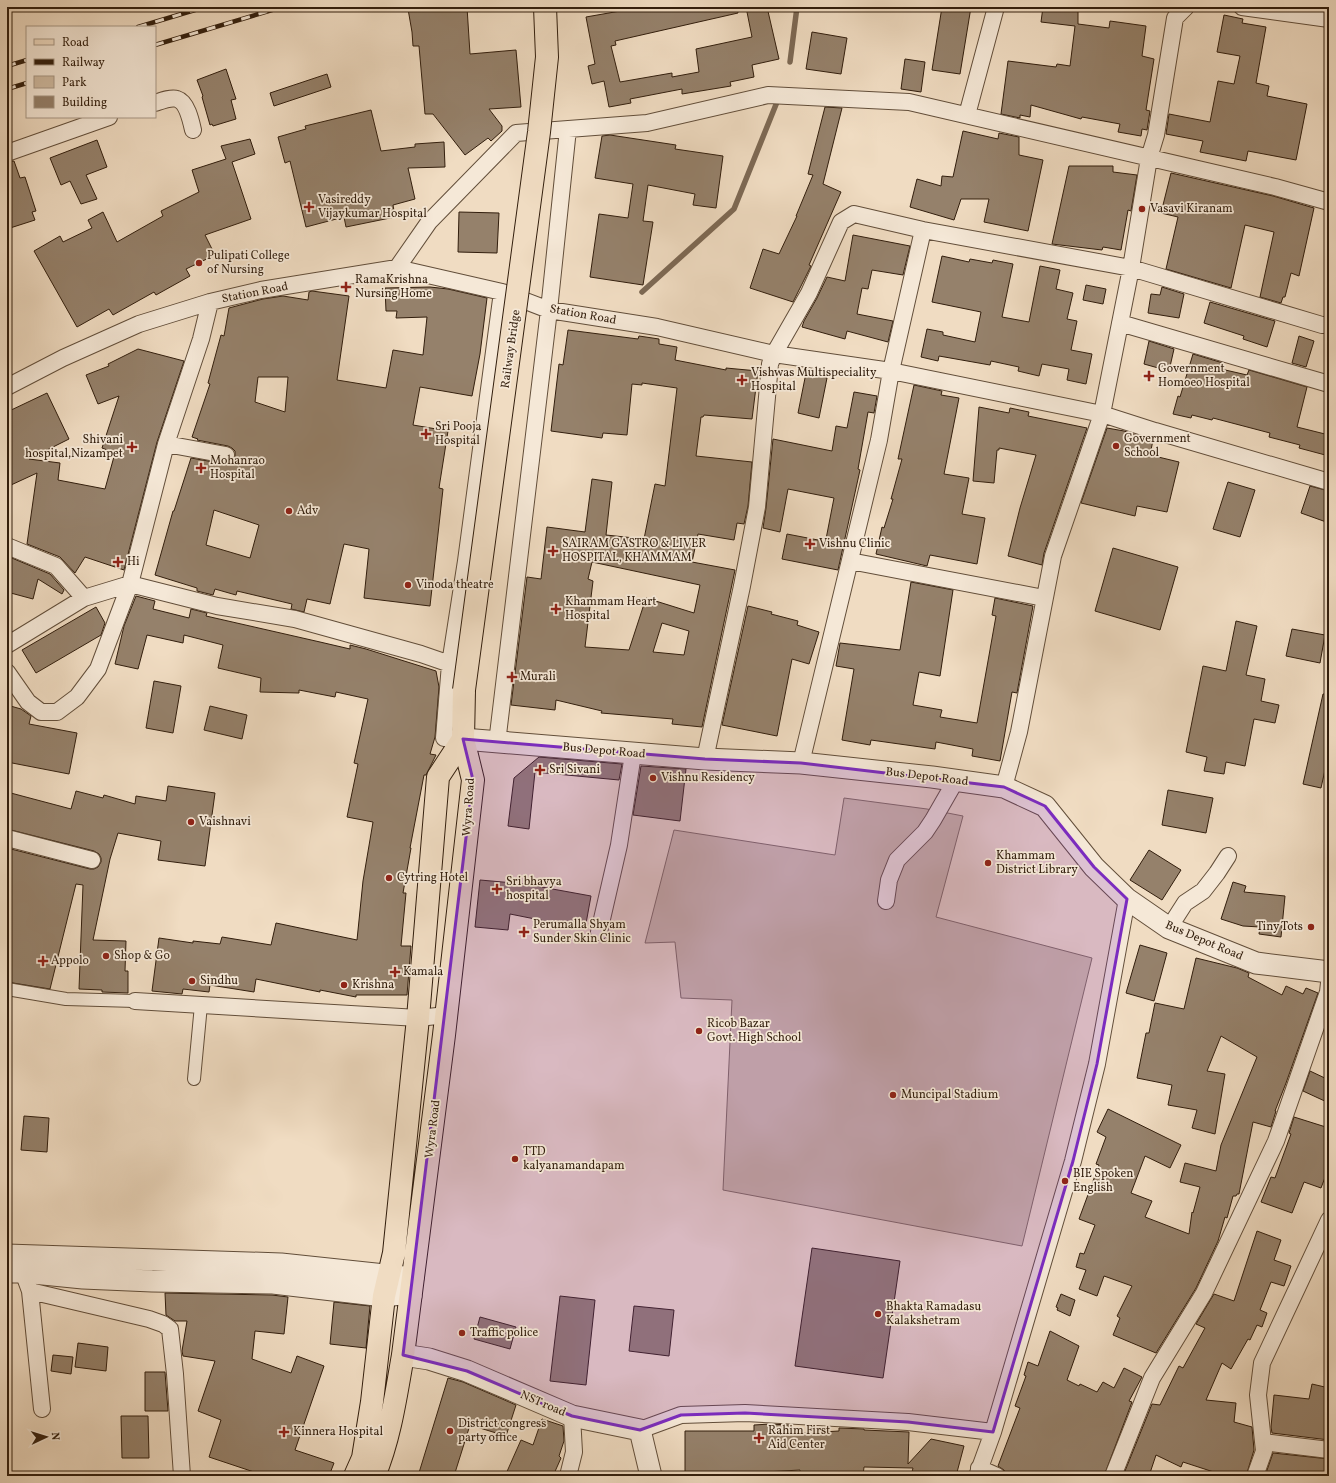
<svg xmlns="http://www.w3.org/2000/svg" width="1336" height="1483" font-family="Vollkorn,serif">
<rect width="100%" height="100%" fill="#f0dcc2"/>
<filter id="stains"><feTurbulence type="fractalNoise" baseFrequency=".005" numOctaves="4"/><feColorMatrix values="0 0 0 0 .2 0 0 0 0 .09 0 0 0 0 .02 0 0 0 .5 -.17"/></filter>
<radialGradient id="worn" r=".72"><stop offset=".6" stop-color="#630" stop-opacity="0"/><stop offset="1" stop-color="#630" stop-opacity=".3"/></radialGradient>
<path fill="#d0bca3" stroke="#816d58" d="M844,798L927,809L963,816L936,917L1092,958L1022,1246L723,1190L732,1000L681,998L675,942L645,943L674,830L835,855Z"/>
<g fill="none" stroke-linecap="round" stroke-linejoin="round">
<path stroke="#7d6954" stroke-width="5.5" d="M790,62L797,7
M642,292L734,209L779,97"/>
</g>
<path fill="#95816b" stroke="#321e0d" fill-rule="evenodd" d="M418,7H467L470,54L516,50L521,107L489,109L502,126V131L491,141L488,138L465,155L433,114H425L419,46H413L412,32L408,9Z
M643,7H737L738,13L615,41L616,45L611,46L620,82L672,73V77L699,72L696,49L752,37L746,7H767L779,59L752,65L754,77L730,82L731,86L682,94V89L630,99L631,103L609,107L604,81L592,84L588,66L595,64L586,17Z
M942,7H971L960,74L932,70Z
M1043,7H1078V24L1109,28L1110,21L1146,26L1142,56L1154,59L1146,110L1150,111L1147,130L1142,129L1141,136L1118,132L1120,124L1082,117L1081,119L1031,105L1030,117L1020,115V118L1001,114L1008,61L1056,67L1057,64L1070,66L1075,26L1041,22Z
M1224,15L1243,19L1242,23L1266,27L1256,83L1269,86L1267,96L1307,104L1296,160L1248,151L1246,161L1200,152L1203,141L1166,134L1169,114L1210,122L1218,81L1234,84L1240,56L1217,52Z
M812,32L847,38L841,74L806,69Z
M905,59L925,62L921,92L901,89Z
M226,69L236,99L231,100L236,119L213,126L212,124L210,125L202,97L203,96L197,80Z
M327,74L331,87L274,106L270,93Z
M825,107L842,108L823,184L841,192L809,265L811,266L793,302L750,288L763,249L779,254L797,216H796L813,175L808,174Z
M371,110L381,151L415,147V144L444,142L445,167L408,168L415,199L393,205L395,217L346,227L344,217L306,227L290,161L285,163L278,137L306,129L305,126Z
M963,131L998,139L999,133L1019,137V155L1043,160L1028,231L984,222L989,199H961L954,220L910,207L917,179L941,186L942,176L953,177Z
M610,135L676,145L675,149L723,156L716,208L693,205L695,194L648,185L643,221L653,222L643,285L590,277L599,214L628,218L633,184L595,178L602,136Z
M250,139L255,154L232,162L251,219L205,235L215,255L186,269L190,276L156,295L154,292L113,315L109,309L77,327L34,251L60,236L63,242L92,228L88,220L103,212L117,242L163,216L161,211L199,192L192,170L226,159L221,146Z
M97,140L107,167L86,175L97,199L81,204L70,181L61,185L50,158Z
M14,161L20,178L25,177L36,211L32,212L35,220L7,229V162Z
M1069,166H1113V172L1137,175L1131,211L1128,210L1121,250L1103,247L1102,250L1052,244Z
M1171,173L1273,196L1314,208L1299,276L1291,273L1285,297H1283L1281,303L1260,297L1274,232L1245,225L1231,288L1166,269L1178,217L1161,213Z
M459,212L499,213L497,253L458,252Z
M853,235L910,246L903,275L872,270L868,289L862,288L857,314L893,321L888,342L847,331L845,339L802,327L804,321L817,298L827,277L845,281Z
M942,256L969,262L970,259L992,263L993,260L1013,264L1002,317L1029,322L1040,266L1060,270L1056,289L1073,293L1067,319L1077,321L1071,350L1092,354L1086,384L1067,380L1069,369L1042,364L1039,376L1018,371L1019,367L991,361L990,365L939,356L938,361L921,357L927,329L943,332V335L975,342L981,312L932,302Z
M1086,285L1106,289L1103,304L1083,300Z
M430,287L448,289L487,298L480,354L472,396L420,387L413,425L448,431L439,488L443,489L430,606L364,598L369,549L344,544L330,604L307,599L304,612L291,609L292,604L237,591L236,595L215,589L213,595L197,591V588L155,575L173,511H174L191,458L225,464H229L233,461L235,457V451L232,448L228,446L197,440L198,439L192,437L210,384L208,383L221,335L224,336L229,308L263,299L283,296L308,300L309,292L312,291L349,296L337,380L386,388L393,350L423,355L427,317L396,318L397,311H386L385,288ZM258,377H288L285,412L255,402ZM214,510L259,525L250,558L206,545Z
M1162,287L1184,294L1179,318L1148,313L1151,294L1160,295Z
M1210,302L1275,321L1267,347L1243,339L1244,336L1204,323Z
M568,330L638,339L639,336L659,339V344L677,347L675,360L726,370V368L758,371L752,419L704,415L703,417H701L696,456L752,462L748,506L744,524L737,523L734,540L698,534L692,562L735,570L702,727L672,724L673,719L601,713L602,711L556,700L555,710L511,705L527,577L541,579L547,527L585,532L592,479L612,482L606,535L644,539L655,484L665,486L677,388L642,383V385L632,384L627,435L603,433L602,438L551,431L559,364L563,365ZM592,562L700,585L694,613L646,598L629,650L585,647L593,581L588,579ZM662,623L689,631L684,655L653,652Z
M1299,336L1314,341L1306,367L1292,363Z
M1149,341L1174,349L1169,371L1144,364Z
M138,349L184,361L157,442L124,570L85,557L75,573L60,557L27,544L37,473L11,485L7,477V412L47,393L69,439L29,459L60,463L58,480L105,489L115,453L102,448L119,396L98,404L86,375L109,366L108,364Z
M1193,354L1223,363L1221,369L1247,375L1249,370L1307,387L1297,427L1329,435V456L1299,448L1300,445L1269,437L1270,433L1213,418L1212,420L1192,415L1191,418L1173,414L1178,396L1180,397Z
M806,373L827,378L819,418L798,413Z
M914,385L942,391L941,395L959,398L944,474L969,478L962,514L985,518L977,564L930,555L927,566L876,554L882,527L884,528L893,499H891L902,459H898Z
M854,392L877,396L874,413L868,412L858,469L860,470L838,570L782,559L787,534L818,540L819,538L826,539L834,498L788,489L780,532L763,528L766,508L773,439L832,451L836,426L847,428Z
M979,407L1009,413L1010,408L1029,412L1028,416L1087,428L1044,553L1042,565L1008,556L1020,508L1036,455L999,448V450H997L994,483L973,481Z
M1107,428L1124,431L1153,440L1150,455L1179,462L1167,512L1137,506L1135,516L1081,503Z
M1228,482L1255,490L1240,537L1213,529Z
M1310,486L1329,491V523L1301,513Z
M1113,548L1178,567L1160,630L1095,611Z
M7,556L50,574L64,590L62,594L38,579L33,599L7,592Z
M911,582L953,590L940,676L919,672L913,705L942,710L940,717L977,723L996,616L992,615L995,598L1033,606L1017,693L1012,692L1000,761L972,756L973,749L936,742L935,749L871,740L870,745L842,740L854,669L836,666L840,643L900,650Z
M136,596L155,601L153,609L189,618L191,609L207,613L206,616L320,642L350,649V645L366,649L436,671L439,687L435,737L430,754L436,755L426,775H424L410,848H411L403,893H406L401,946H411L407,995H356V997L320,990V992L256,979L254,992L210,985L209,992L183,989L182,994L152,991L159,938L193,943V941L220,944L222,937L271,945L276,923L357,940L363,881L373,822L347,817L358,764L354,763L368,699L336,692L335,697L299,690V693L260,692L261,678L218,668L223,645L184,635L183,643L147,635L138,669L115,664L124,626Z
M748,606L772,612L771,614L798,621L797,625L819,632L809,664L792,659L777,736L722,725Z
M96,607L105,623L101,635L36,673L22,650Z
M1236,621L1257,626L1246,675L1265,679L1261,701L1279,705L1275,723L1254,719L1245,766L1226,762L1224,774L1204,771L1207,757L1186,752L1203,666L1226,671Z
M1292,629L1325,635L1320,663L1286,656Z
M154,681L181,686L173,733L146,728Z
M1323,694H1329V752L1321,788L1303,784Z
M7,705L21,709L31,716L29,724L77,733L69,774L7,762Z
M210,706L247,715L242,739L204,730Z
M539,757L622,764L619,780L535,772L529,829L508,826L514,778Z
M641,766L686,769L680,821L633,815Z
M168,786L215,793L205,866L158,860L161,841L118,833L110,859L93,940L126,941L125,971H128V993L102,992V990L79,989L83,885L76,884L50,989L7,982V848L90,869H94L98,867L101,862V858L99,854L94,851L7,829V792L71,809L76,791L103,798L104,795L135,804L136,796L166,801Z
M1168,790L1213,798L1206,833L1162,825Z
M1149,850L1181,870L1162,900L1130,880Z
M480,880L525,884L591,896L585,929L510,914L508,930L475,927Z
M1233,882L1246,886L1244,892L1285,896L1281,937L1259,934L1260,927L1243,926L1221,919Z
M1140,945L1167,953L1154,1001L1126,993Z
M1196,958L1237,968L1249,973L1248,977L1282,995L1286,986L1303,994L1306,988L1318,993L1286,1083L1275,1111H1276L1271,1127L1253,1122L1239,1194H1237L1236,1196H1233L1227,1218L1225,1217L1218,1241L1196,1288L1156,1353L1113,1335L1120,1318L1117,1316L1132,1286L1104,1276L1097,1296L1079,1289L1086,1270L1076,1267L1080,1253L1084,1254L1095,1225L1079,1219L1099,1165L1096,1164L1106,1137L1097,1132L1108,1109L1181,1145L1170,1168L1145,1156L1131,1193L1152,1201L1145,1217L1189,1234L1192,1212L1193,1213L1200,1187L1180,1182L1185,1163L1216,1171L1221,1145L1257,1057L1221,1036L1207,1071L1225,1074L1215,1134L1192,1128L1197,1110L1168,1105L1172,1085L1137,1078L1146,1033H1149L1155,1003L1184,1009Z
M1310,1071L1329,1080V1103L1303,1091Z
M24,1116L49,1118L47,1152L21,1150Z
M1294,1117L1329,1128V1167L1321,1188L1304,1182L1292,1213L1261,1202L1271,1177L1275,1178L1291,1134L1289,1133Z
M1257,1231L1281,1240L1274,1260L1291,1266L1284,1286L1271,1282L1260,1310L1267,1313L1262,1327L1257,1325L1250,1340L1248,1339L1231,1369L1222,1363L1206,1400L1236,1403L1234,1422L1252,1427L1254,1450L1246,1476H1226L1183,1462L1181,1467L1156,1455L1149,1476H1123L1152,1404L1160,1405L1179,1366L1183,1368L1205,1328L1196,1324L1214,1294L1234,1301Z
M812,1248L900,1261L883,1378L795,1366Z
M165,1293L272,1295L288,1297L284,1334L255,1331L252,1359L291,1373L297,1356L324,1366L295,1450L334,1463L329,1476H266L209,1457L221,1420L198,1411L215,1361L183,1356L182,1351L187,1321H175L166,1315Z
M1061,1294L1075,1300L1070,1316L1057,1310L1058,1308L1056,1307Z
M560,1296L595,1300L586,1385L550,1381Z
M334,1302L370,1306L366,1348L330,1344Z
M634,1306L674,1310L669,1356L629,1351Z
M480,1317L516,1327L510,1349L474,1339Z
M1050,1331L1079,1346L1067,1380L1079,1386L1080,1384L1097,1392L1103,1382L1114,1388L1124,1368L1142,1377L1129,1401L1132,1402L1104,1476H1006L1004,1470L998,1466L1020,1408L1015,1406L1026,1376L1024,1375L1028,1362L1038,1366Z
M78,1343L108,1347L106,1371L75,1367Z
M53,1355L73,1357L71,1374L51,1371Z
M145,1372H165L168,1411H145Z
M448,1378L463,1382L516,1405L506,1436L470,1425L454,1476H418Z
M1312,1384L1329,1388V1440L1272,1433L1271,1427L1274,1395L1309,1399Z
M121,1416H148L149,1458H122Z
M542,1419L563,1426L564,1441L559,1456L561,1458L553,1476H505L521,1440L533,1445Z
M770,1424L789,1425V1434L839,1431V1428L864,1429V1430L909,1432L908,1464L931,1439L964,1446L956,1476H911L913,1468L864,1467L863,1476H838V1473L800,1475V1470L731,1474V1476H685V1431H754V1425Z
M1273,1453L1329,1459V1476H1265Z"/>
<g fill="none" stroke-linecap="round" stroke-linejoin="round">
<g stroke="#624e3a" stroke-width="14">
<path id="pedestrian" d="M7,989L66,999L135,1001
M194,1079L201,1005"/>
</g>
<g stroke="#624e3a" stroke-width="18">
<path id="minor" d="M1242,7L1329,19
M155,103C161,101 171,97 177,99C187,102 191,121 193,130
M967,115L996,7
M7,153L109,117
M397,268L429,222L516,133L647,123L768,95L909,102L1275,187L1329,202
M210,302L201,339L166,444L130,584L217,606L295,619L421,654L450,664
M1120,323L1329,384
M7,387L63,358L139,324L210,302L261,290L397,268L502,292L549,310L657,327L774,354L891,371L1102,414L1155,431L1329,482
M166,444L226,455
M7,546L56,566L84,598
M850,561L1044,598
M7,645L84,598L130,584
M7,672L28,702L41,712H57L77,697L98,669L130,584
M463,739L444,738L450,664L466,561L502,292
M497,743L549,310L568,129
M705,759L742,586L757,507L770,364L774,354L809,293L841,222L854,214L923,230L1131,268L1322,325H1329
M801,763L879,440L891,371L923,230
M1004,787L1019,732L1053,556L1102,414L1131,268L1149,158L1156,135L1175,18L1186,7
M7,838L92,860
M886,901L889,880L897,860L925,832L933,820L956,780
M1169,928L1185,903L1203,891L1217,873L1228,856
M599,932L619,845L633,754
M135,1001L418,1018L447,1015
M23,1272L30,1291L149,1319L163,1324L170,1329L175,1374L182,1476
M30,1291L42,1409
M640,1430L681,1415L745,1413L908,1422L993,1432
M1263,1442L1329,1450
M979,1468L997,1476
M568,1476L574,1452L572,1416
M977,1476L993,1432L1073,1161L1097,1064L1127,899
M1113,1476L1152,1378L1204,1293L1276,1141L1328,992L1329,983
M1255,1476L1264,1451L1258,1395L1262,1363L1329,1220"/>
</g>
<g stroke="#624e3a" stroke-width="23">
<path id="tertiary" d="M463,739L705,759L801,763L932,777L1004,787L1045,806L1094,867L1127,899L1169,928L1256,963L1329,972
M7,1255L281,1264L413,1278
M7,1272H23L83,1278L152,1281L273,1283L384,1296L401,1294L411,1296
M403,1355L429,1359L467,1371L572,1416L640,1430L651,1476"/>
</g>
<g stroke="#321e0d" stroke-width="24">
<path id="primary" d="M355,1476L363,1458L372,1402L384,1296L394,1253L418,1018L438,777L463,739
M374,1476C390,1438 396,1395 403,1355L444,1035L473,780L463,739L464,690"/>
</g>
<use href="#pedestrian" stroke="#f5e8d7" stroke-width="12"/>
<use href="#minor" stroke="#f5e8d7" stroke-width="16"/>
<use href="#tertiary" stroke="#f5e8d7" stroke-width="21"/>
<use href="#primary" stroke="#f0dcc2" stroke-width="22"/>
<g stroke="#321e0d" stroke-width="4.5">
<path id="rail" d="M138,27L205,7
M155,45L282,7
M7,66L27,60
M7,89L27,83"/>
</g>
<use href="#rail" stroke="#f5e8d7" stroke-width="3" stroke-dasharray="9" stroke-linecap="butt"/>
<g stroke="#321e0d" stroke-width="24" stroke-linecap="butt">
<path id="primary-bridge" d="M464,690L539,132L547,57L545,7"/>
</g>
<use href="#primary-bridge" stroke="#f0dcc2" stroke-width="22"/>
</g>
<path fill="#7b2cbf" fill-opacity="0.2" stroke="#7b2cbf" stroke-width="3" stroke-linejoin="round" d="M463,739L705,759L801,763L1004,787L1045,806L1094,867L1127,899L1097,1064L1073,1161L993,1432L908,1422L745,1413L681,1415L640,1430L572,1416L467,1371L403,1355L473,780Z"/>
<g fill="#8f2418" stroke="#f5e8d7" stroke-width="1.5">
<path d="M307 201h4v4h4v4h-4v4h-4v-4h-4v-4h4z"/>
<circle cx="1142" cy="209" r="4"/>
<circle cx="199" cy="263" r="4"/>
<path d="M344 281h4v4h4v4h-4v4h-4v-4h-4v-4h4z"/>
<path d="M1147 370h4v4h4v4h-4v4h-4v-4h-4v-4h4z"/>
<path d="M740 374h4v4h4v4h-4v4h-4v-4h-4v-4h4z"/>
<path d="M424 428h4v4h4v4h-4v4h-4v-4h-4v-4h4z"/>
<circle cx="1116" cy="446" r="4"/>
<path d="M130 441h4v4h4v4h-4v4h-4v-4h-4v-4h4z"/>
<path d="M199 462h4v4h4v4h-4v4h-4v-4h-4v-4h4z"/>
<circle cx="289" cy="511" r="4"/>
<path d="M808 538h4v4h4v4h-4v4h-4v-4h-4v-4h4z"/>
<path d="M551 545h4v4h4v4h-4v4h-4v-4h-4v-4h4z"/>
<path d="M116 556h4v4h4v4h-4v4h-4v-4h-4v-4h4z"/>
<circle cx="408" cy="585" r="4"/>
<path d="M554 603h4v4h4v4h-4v4h-4v-4h-4v-4h4z"/>
<path d="M510 671h4v4h4v4h-4v4h-4v-4h-4v-4h4z"/>
<path d="M538 764h4v4h4v4h-4v4h-4v-4h-4v-4h4z"/>
<circle cx="653" cy="778" r="4"/>
<circle cx="191" cy="822" r="4"/>
<circle cx="988" cy="863" r="4"/>
<circle cx="389" cy="878" r="4"/>
<path d="M495 883h4v4h4v4h-4v4h-4v-4h-4v-4h4z"/>
<circle cx="1311" cy="927" r="4"/>
<path d="M522 926h4v4h4v4h-4v4h-4v-4h-4v-4h4z"/>
<circle cx="106" cy="956" r="4"/>
<path d="M41 955h4v4h4v4h-4v4h-4v-4h-4v-4h4z"/>
<path d="M393 966h4v4h4v4h-4v4h-4v-4h-4v-4h4z"/>
<circle cx="192" cy="981" r="4"/>
<circle cx="344" cy="985" r="4"/>
<circle cx="699" cy="1031" r="4"/>
<circle cx="893" cy="1095" r="4"/>
<circle cx="515" cy="1159" r="4"/>
<circle cx="1065" cy="1181" r="4"/>
<circle cx="878" cy="1314" r="4"/>
<circle cx="462" cy="1333" r="4"/>
<circle cx="450" cy="1431" r="4"/>
<path d="M282 1426h4v4h4v4h-4v4h-4v-4h-4v-4h4z"/>
<path d="M757 1432h4v4h4v4h-4v4h-4v-4h-4v-4h4z"/>
</g>
<g text-anchor="middle" dominant-baseline="central" stroke-width="3.5" stroke-linejoin="round" paint-order="stroke">
<g font-size="12" fill="#321e0d" stroke="#f5e8d7" text-anchor="start">
<text x="318" y="200">Vasireddy<tspan x="318" dy="14">Vijaykumar Hospital</tspan></text>
<text x="1150" y="209">Vasavi Kiranam</text>
<text x="207" y="256">Pulipati College<tspan x="207" dy="14">of Nursing</tspan></text>
<text x="355" y="280">RamaKrishna<tspan x="355" dy="14">Nursing Home</tspan></text>
<text x="1158" y="369">Government<tspan x="1158" dy="14">Homoeo Hospital</tspan></text>
<text x="751" y="373">Vishwas Multispeciality<tspan x="751" dy="14">Hospital</tspan></text>
<text x="435" y="427">Sri Pooja<tspan x="435" dy="14">Hospital</tspan></text>
<text x="1124" y="439">Government<tspan x="1124" dy="14">School</tspan></text>
<text x="123" y="440" text-anchor="end">Shivani<tspan x="123" dy="14">hospital,Nizampet</tspan></text>
<text x="210" y="461">Mohanrao<tspan x="210" dy="14">Hospital</tspan></text>
<text x="297" y="511">Adv</text>
<text x="562" y="544">SAIRAM GASTRO &amp; LIVER<tspan x="562" dy="14">HOSPITAL, KHAMMAM</tspan></text>
<text x="819" y="544">Vishnu Clinic</text>
<text x="127" y="562">Hi</text>
<text x="416" y="585">Vinoda theatre</text>
<text x="565" y="602">Khammam Heart<tspan x="565" dy="14">Hospital</tspan></text>
<text x="520" y="677">Murali</text>
<text x="549" y="770">Sri Sivani</text>
<text x="661" y="778">Vishnu Residency</text>
<text x="199" y="822">Vaishnavi</text>
<text x="996" y="856">Khammam<tspan x="996" dy="14">District Library</tspan></text>
<text x="397" y="878">Cytring Hotel</text>
<text x="506" y="882">Sri bhavya<tspan x="506" dy="14">hospital</tspan></text>
<text x="533" y="925">Perumalla Shyam<tspan x="533" dy="14">Sunder Skin Clinic</tspan></text>
<text x="1303" y="927" text-anchor="end">Tiny Tots</text>
<text x="114" y="956">Shop &amp; Go</text>
<text x="51" y="961">Appolo</text>
<text x="403" y="972">Kamala</text>
<text x="200" y="981">Sindhu</text>
<text x="352" y="985">Krishna</text>
<text x="707" y="1024">Ricob Bazar<tspan x="707" dy="14">Govt. High School</tspan></text>
<text x="901" y="1095">Muncipal Stadium</text>
<text x="523" y="1152">TTD<tspan x="523" dy="14">kalyanamandapam</tspan></text>
<text x="1073" y="1174">BIE Spoken<tspan x="1073" dy="14">English</tspan></text>
<text x="886" y="1307">Bhakta Ramadasu<tspan x="886" dy="14">Kalakshetram</tspan></text>
<text x="470" y="1333">Traffic police</text>
<text x="458" y="1424">District congress<tspan x="458" dy="14">party office</tspan></text>
<text x="768" y="1431">Rahim First<tspan x="768" dy="14">Aid Center</tspan></text>
<text x="293" y="1432">Kinnera Hospital</text>
</g>
<g font-size="12" fill="#321e0d" stroke="#f5e8d7">
<text transform="translate(255 293) rotate(-11)">Station Road</text>
<text transform="translate(583 315) rotate(10)">Station Road</text>
<text transform="translate(511 349) rotate(-82)">Railway Bridge</text>
<text transform="translate(604 751) rotate(5)">Bus Depot Road</text>
<text transform="translate(927 777) rotate(7)">Bus Depot Road</text>
<text transform="translate(469 807) rotate(-86)">Wyra Road</text>
<text transform="translate(1204 941) rotate(23)">Bus Depot Road</text>
<text transform="translate(433 1129) rotate(-83)">Wyra Road</text>
<text transform="translate(543 1404) rotate(23)">NST road</text>
</g>
</g>
<rect width="1336" height="1483" fill="none" stroke="#f0dcc2" stroke-width="24"/>
<rect x="8" y="8" width="1320" height="1467" fill="none" stroke="#321e0d" stroke-width="2"/>
<rect x="12" y="12" width="1312" height="1459" fill="none" stroke="#321e0d"/>
<rect x="26" y="26" width="130" height="92" fill="#f5e8d7" stroke="#a79786"/>
<rect x="34" y="39" width="20" height="6" fill="#f0dcc2" stroke="#a79786"/>
<text x="62" y="46" font-size="12" fill="#321e0d">Road</text>
<rect x="34" y="59" width="20" height="6" fill="#321e0d" stroke="#a79786"/>
<text x="62" y="66" font-size="12" fill="#321e0d">Railway</text>
<rect x="34" y="76" width="20" height="12" fill="#d0bca3" stroke="#a79786"/>
<text x="62" y="86" font-size="12" fill="#321e0d">Park</text>
<rect x="34" y="96" width="20" height="12" fill="#95816b" stroke="#a79786"/>
<text x="62" y="106" font-size="12" fill="#321e0d">Building</text>
<g transform="translate(46 1437) rotate(86)" stroke="#f5e8d7" stroke-width="3" paint-order="stroke">
<path d="M0-3L7 15L0 10L-7 15Z" fill="#321e0d"/>
<text y="-6" font-size="11" font-weight="bold" text-anchor="middle" fill="#321e0d">N</text>
</g>
<rect width="100%" height="100%" filter="url(#stains)"/>
<rect width="100%" height="100%" fill="url(#worn)"/>
</svg>
